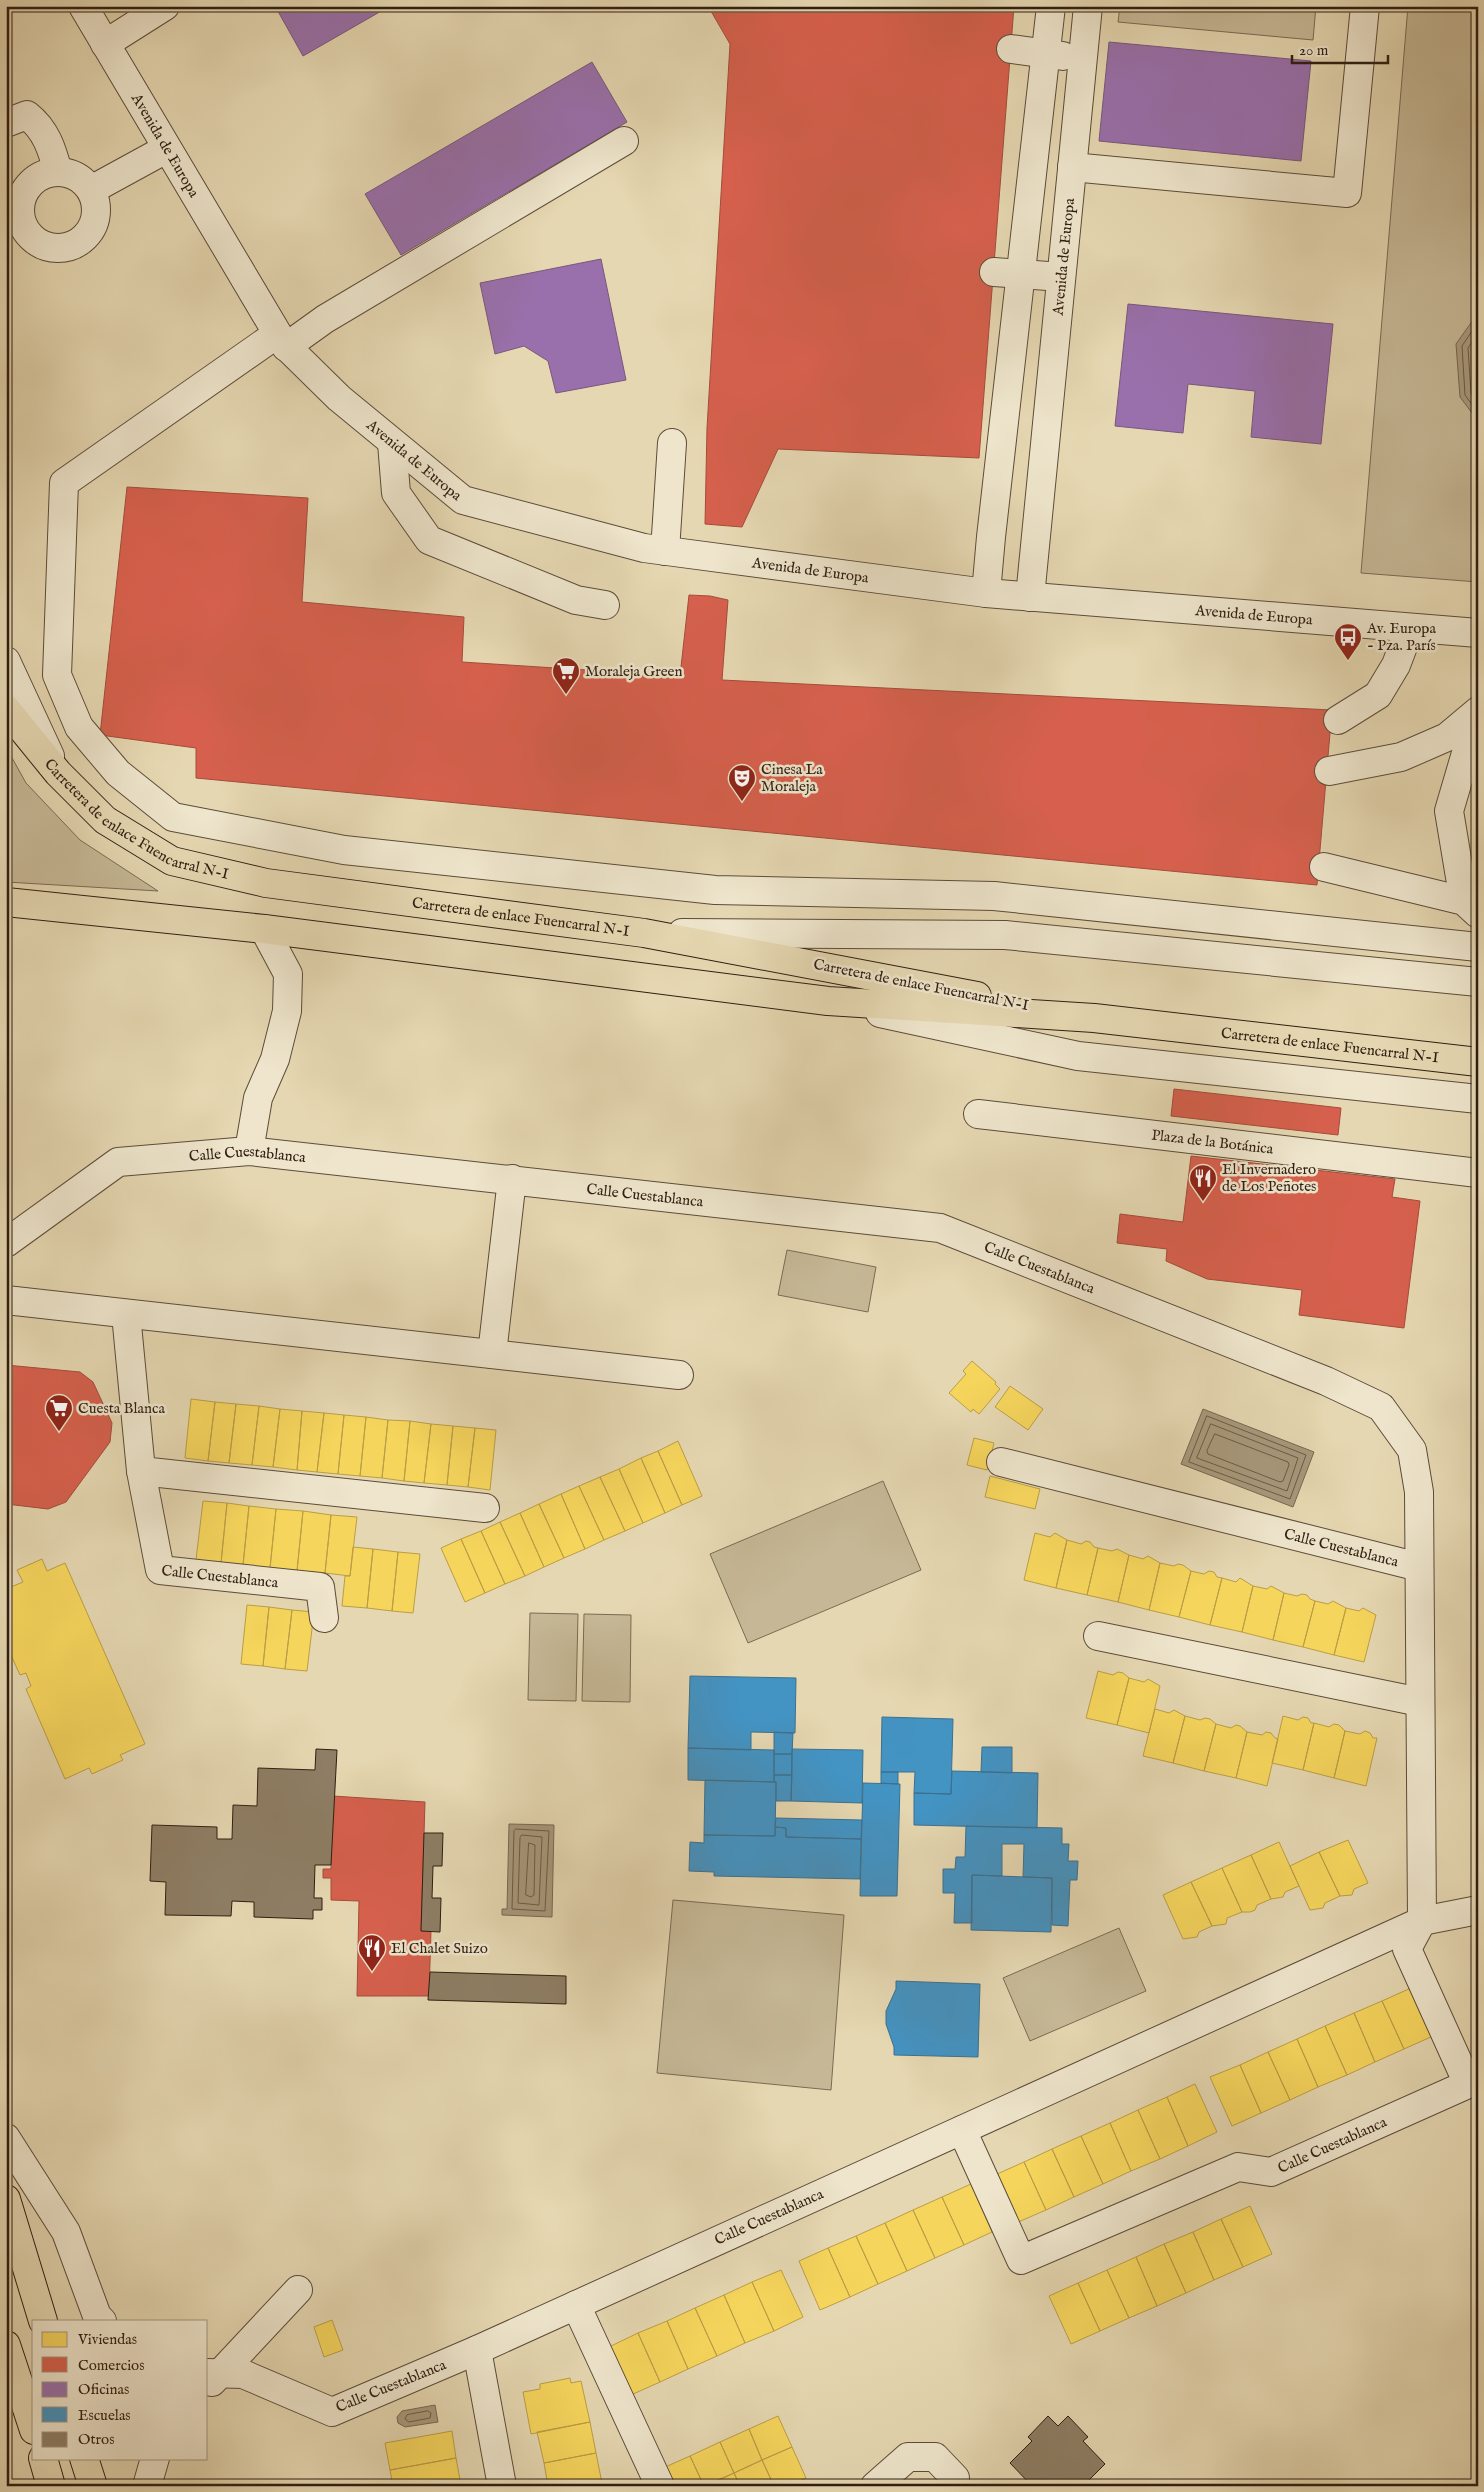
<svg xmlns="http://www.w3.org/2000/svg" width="1484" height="2492" font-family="'IM FELL English',serif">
<rect width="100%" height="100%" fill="#e5d7b1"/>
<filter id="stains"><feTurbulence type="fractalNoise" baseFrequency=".004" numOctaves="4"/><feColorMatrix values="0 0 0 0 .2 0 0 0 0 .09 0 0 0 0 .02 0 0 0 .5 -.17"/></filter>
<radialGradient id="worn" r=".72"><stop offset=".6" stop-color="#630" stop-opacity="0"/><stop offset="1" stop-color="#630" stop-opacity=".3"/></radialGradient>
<path fill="#c6b896" stroke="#7a6b54" d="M1120,6H1316L1313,40L1118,22Z
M1408,6H1478V582L1361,573Z
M6,747L26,783L80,840L158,891L6,882Z
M787,1250L876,1267L868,1312L778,1295Z
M883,1481L921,1570L748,1643L710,1554Z
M530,1613L578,1614L576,1701L528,1700Z
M584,1614L631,1615L630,1702L582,1701Z
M673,1900L844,1915L831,2090L657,2073Z
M1119,1928L1146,1991L1030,2041L1003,1978Z"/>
<path fill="#a7987b" stroke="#776751" d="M1478,313V421L1460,397L1456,344Z
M1203,1409L1314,1452L1293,1507L1181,1464Z
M509,1824L554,1825L552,1917L502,1915V1909H507Z
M435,2405L438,2422L405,2427L398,2423L397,2417L402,2411Z"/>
<path fill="#f6d55c" stroke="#ba9e46" d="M972,1361L996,1382L995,1384L1000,1389L979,1414L973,1409L971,1412L949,1393L966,1374L963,1371Z
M1010,1386L1043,1409L1028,1430L995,1407Z
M191,1399L215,1402L208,1461L185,1458Z
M215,1402L236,1404L229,1463L208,1461Z
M236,1404L259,1406L252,1465L229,1463Z
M259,1406L280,1409L273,1467L252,1465Z
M280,1409L302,1411L297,1470L273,1467Z
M302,1411L324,1413L317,1472L297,1470Z
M324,1413L344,1415L338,1474L317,1472Z
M344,1415L366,1417L360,1476L338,1474Z
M366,1417L388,1420L382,1478L360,1476Z
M388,1420L410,1421L404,1481L382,1478Z
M410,1421L431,1424L424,1483L404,1481Z
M431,1424L453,1426L447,1485L424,1483Z
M453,1426L475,1428L468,1487L447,1485Z
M475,1428L496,1430L490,1490L468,1487Z
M974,1438L994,1443L987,1470L967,1465Z
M678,1441L702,1496L682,1505L658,1451Z
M658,1451L682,1505L665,1513L641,1458Z
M641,1458L665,1513L643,1523L619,1469Z
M619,1469L643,1523L625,1531L600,1477Z
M990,1476L1040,1489L1035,1509L985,1497Z
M600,1477L625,1531L604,1540L579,1486Z
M579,1486L604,1540L585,1549L561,1494Z
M561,1494L585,1549L564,1558L539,1504Z
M203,1501L227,1503L221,1563L196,1560Z
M227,1503L249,1506L243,1565L221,1563Z
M539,1504L564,1558L544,1567L520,1513Z
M249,1506L276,1509L270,1568L243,1565Z
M276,1509L303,1511L297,1571L270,1568Z
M303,1511L331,1515L325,1573L297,1571Z
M520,1513L544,1567L525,1576L500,1522Z
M331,1515L357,1517L350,1576L325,1573Z
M500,1522L525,1576L505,1584L481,1531Z
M481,1531L505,1584L485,1593L461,1539Z
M1035,1533L1050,1537L1055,1533L1067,1540L1056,1588L1024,1580Z
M461,1539L485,1593L465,1602L441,1548Z
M1067,1540L1081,1544L1086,1541L1090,1542L1094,1547L1098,1548L1087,1595L1056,1588Z
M353,1547L373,1549L367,1608L342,1606L345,1576H350Z
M1098,1548L1112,1551L1117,1549L1129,1555L1118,1602L1087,1595Z
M373,1549L398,1552L392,1611L367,1608Z
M398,1552L420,1554L413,1613L392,1611Z
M1129,1555L1143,1559L1148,1556L1160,1563L1149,1610L1118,1602Z
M42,1559L47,1571L65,1563L145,1744L120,1755L123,1760L92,1774L89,1768L65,1779L26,1689L31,1686L26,1673L20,1675L6,1644V1589L23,1582L17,1570Z
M1160,1563L1174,1566L1178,1564L1183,1565L1191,1571L1179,1617L1149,1610Z
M1191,1571L1204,1574L1209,1571L1214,1572L1217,1577L1222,1578L1210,1625L1179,1617Z
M1222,1578L1236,1582L1240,1578L1253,1586L1242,1632L1210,1625Z
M1253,1586L1267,1589L1271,1586L1284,1593L1273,1640L1242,1632Z
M1284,1593L1297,1596L1302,1594L1307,1595L1310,1599L1315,1601L1303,1647L1273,1640Z
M1315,1601L1328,1604L1333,1601L1346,1608L1334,1655L1303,1647Z
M247,1605L269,1607L263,1666L241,1664Z
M269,1607L292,1610L285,1669L263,1666Z
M1346,1608L1359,1611L1363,1608L1376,1615L1364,1662L1334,1655Z
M292,1610L314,1612L307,1671L285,1669Z
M1098,1671L1113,1675L1118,1672L1123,1673L1129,1678L1117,1725L1086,1718Z
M1129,1678L1144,1682L1148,1679L1160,1686L1149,1733L1117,1725Z
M1155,1709L1169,1713L1174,1710L1185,1716L1173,1763L1143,1756Z
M1185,1716L1200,1720L1205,1718L1210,1719L1216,1724L1204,1771L1173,1763Z
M1283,1716L1298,1720L1303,1717L1308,1718L1311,1723H1314L1303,1770L1272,1763Z
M1314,1723L1329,1727L1334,1724L1339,1725L1345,1731L1334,1778L1303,1770Z
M1216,1724L1231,1728L1236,1725L1240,1726L1247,1732L1236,1778L1204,1771Z
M1345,1731L1360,1734L1365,1731L1370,1733L1373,1738H1377L1366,1786L1334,1778Z
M1247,1732L1262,1735L1266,1732L1271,1733L1275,1738L1278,1739L1267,1786L1236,1778Z
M1348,1840L1368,1883L1354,1889L1352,1895L1340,1896L1319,1852Z
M1279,1842L1299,1886L1285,1892L1283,1897L1271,1899L1251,1855Z
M1319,1852L1340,1896L1325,1903L1323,1908L1310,1910L1290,1866Z
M1251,1855L1271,1899L1257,1905L1255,1910L1250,1912H1242L1222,1868Z
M1222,1868L1242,1912L1227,1918L1226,1924L1212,1926L1191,1882Z
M1191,1882L1212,1926L1199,1932L1197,1937L1183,1939L1163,1895Z
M1411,1988L1433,2036L1404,2049L1382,2001Z
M1382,2001L1404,2049L1375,2062L1354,2013Z
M1354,2013L1375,2062L1347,2075L1325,2026Z
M1325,2026L1347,2075L1318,2087L1297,2039Z
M1297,2039L1318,2087L1290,2100L1268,2052Z
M1268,2052L1290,2100L1261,2113L1240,2065Z
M1240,2065L1261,2113L1232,2126L1210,2077Z
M1195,2084L1217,2132L1188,2146L1167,2097Z
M1167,2097L1188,2146L1160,2159L1138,2110Z
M1138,2110L1160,2159L1131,2171L1110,2123Z
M1110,2123L1131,2171L1103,2184L1081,2136Z
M1081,2136L1103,2184L1074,2197L1052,2149Z
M1052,2149L1074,2197L1046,2210L1024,2162Z
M1024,2162L1046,2210L1016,2223L995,2175Z
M971,2184L992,2232L964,2245L942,2197Z
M942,2197L964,2245L935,2258L913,2210Z
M1250,2206L1272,2254L1243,2267L1221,2219Z
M913,2210L935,2258L907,2271L885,2223Z
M1221,2219L1243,2267L1214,2280L1193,2232Z
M885,2223L907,2271L878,2284L856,2236Z
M1193,2232L1214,2280L1186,2293L1164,2244Z
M856,2236L878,2284L850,2297L828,2248Z
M1164,2244L1186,2293L1157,2306L1136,2257Z
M828,2248L850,2297L820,2310L799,2261Z
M1136,2257L1157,2306L1129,2318L1107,2270Z
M781,2270L803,2317L774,2331L752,2282Z
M1107,2270L1129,2318L1100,2331L1078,2283Z
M752,2282L774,2331L745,2343L724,2295Z
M1078,2283L1100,2331L1071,2344L1049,2296Z
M724,2295L745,2343L717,2356L695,2308Z
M695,2308L717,2356L688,2369L667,2321Z
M332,2320L343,2350L324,2357L314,2327Z
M667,2321L688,2369L660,2382L638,2333Z
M638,2333L660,2382L631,2395L609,2347Z
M570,2378L571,2383L581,2381L590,2422L531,2434L523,2392L540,2389V2384Z
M778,2416L792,2447L762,2460L749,2429Z
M590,2422L596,2453L544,2463L537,2432Z
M749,2429L762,2460L734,2473L720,2442Z
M452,2431L456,2458L390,2470L385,2443Z
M720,2442L734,2473L704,2486L690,2456Z
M792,2447L806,2478L788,2486H774L762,2460Z
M596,2453L602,2483L590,2486H548L544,2463Z
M690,2456L704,2486H671L663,2468Z
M456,2458L461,2485L393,2486L390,2470Z
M762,2460L774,2486H740L734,2473Z
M734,2473L740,2486H706Z"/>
<path fill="#d6604d" stroke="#a44c3b" d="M708,6H1014L979,458L778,449L742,527L705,524L707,428L730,44Z
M127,487L308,498L302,602L464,617L462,662L680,676L689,595L710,596L728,600L722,680L1332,710L1317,885L196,778V748L100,735Z
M1174,1089L1341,1108L1338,1135L1171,1116Z
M1191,1156L1395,1179L1392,1197L1420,1201L1404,1328L1299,1315L1302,1290L1207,1279L1166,1261L1167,1249L1117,1243L1120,1214L1183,1222Z
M6,1365L80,1372L93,1382L112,1423L110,1442L66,1502L48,1509L6,1504Z
M333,1796L425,1802L421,1931H431L429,1996H357L359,1901L331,1900V1878H323V1869H331Z"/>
<path fill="#9970ab" stroke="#79577d" d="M275,6H390L303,56Z
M1109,42L1311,61L1301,161L1099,141Z
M592,62L627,122L401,255L365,194Z
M601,259L626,380L556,393L548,361L524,346L495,354L480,283Z
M1128,304L1333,324L1321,444L1251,437L1255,391L1188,384L1183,433L1115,426Z"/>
<path fill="#4393c3" stroke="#3d708e" d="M690,1676L796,1678L795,1733L751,1732V1750L688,1748Z
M882,1717L953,1719L951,1794L914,1793L915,1772H881Z
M774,1732L793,1733L792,1754H774Z
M982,1747H1012V1773L981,1772Z
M688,1748L774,1750V1782L688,1780Z
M792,1749L863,1750L862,1803L791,1801Z
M774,1754H792V1775H774Z
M952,1771L1038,1773L1037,1828L914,1825V1793L951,1794Z
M881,1772H898V1784L881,1783Z
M774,1775H792L791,1801H776V1782H774Z
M705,1780L776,1782L775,1836L704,1835Z
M863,1783L900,1784L897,1896H860Z
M776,1818L862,1820L861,1839L786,1837V1828L775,1827Z
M966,1826L1062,1828V1844H1069L1068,1861H1078L1077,1880H1070L1068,1926L1052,1925V1878L1023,1877L1024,1844H1002V1876L972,1875V1923H954L955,1893H943V1869H955L956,1857H965Z
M775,1827L786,1828V1837L861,1839L860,1879L714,1876V1872L689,1871L690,1842L704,1843V1835L775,1836Z
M972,1875L1052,1878L1051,1932L971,1930Z
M896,1981L980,1984L978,2057L894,2055V2047L886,2024V2011L896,1989Z"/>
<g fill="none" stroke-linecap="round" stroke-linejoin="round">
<path stroke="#6b5b46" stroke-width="1" d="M1478,322L1462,346L1465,395L1478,413
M1478,333L1468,348L1471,393L1478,402
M1207,1416L1306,1455L1290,1499L1189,1462Z
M1211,1424L1298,1458L1287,1491L1197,1458Z
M1215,1434L1288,1462L1289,1465L1283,1481L1280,1482L1208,1454L1207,1451Z
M516,1829L549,1831L545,1911L512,1909L514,1831Z
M522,1835L542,1837L539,1905L518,1903L520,1838Z
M529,1843L535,1845L534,1895L531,1897L526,1895Z
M428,2411L431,2413L430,2418L409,2422L405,2419L407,2415Z"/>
</g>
<path fill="#8e7e65" stroke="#2f1e12" d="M316,1749L337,1750L331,1865H315L314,1898H322V1910H313V1919L254,1917V1902L232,1901L231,1916L165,1915L166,1882L150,1881L152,1825L217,1827V1839H232L233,1805L257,1806L258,1768L315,1770Z
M424,1833H443L442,1866H433L432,1898H441L440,1932L421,1931Z
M430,1972L566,1976V2004L428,2000Z
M1048,2416L1058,2426L1068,2416L1088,2437L1083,2441L1105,2464L1083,2486H1032L1010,2463L1032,2441L1028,2437Z"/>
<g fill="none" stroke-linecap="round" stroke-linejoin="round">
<g stroke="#5c4c3a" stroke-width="30">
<g id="minor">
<path id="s1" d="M83,6L283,343L339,398L463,500L644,548L986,593L1478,633"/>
<path d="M105,44L165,6"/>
<path d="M1011,49L1063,56"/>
<path d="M6,123L27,115C46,130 52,149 58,172"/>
<path d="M1072,167L1347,193L1365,6"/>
<circle cx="58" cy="210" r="38"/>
<path d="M91,190L166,149"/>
<path d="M994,272L1061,277"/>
<path d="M277,334L64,483L57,675L79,727L118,773L173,817L344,850L715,890L994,896L1478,947"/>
<path d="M286,347L325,319L624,141"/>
<path d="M392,443L396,493L429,540L576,600L605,605"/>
<path d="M665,551L672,443"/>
<path d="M986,593L991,537L1051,6"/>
<path id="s2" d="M1030,597L1088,6"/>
<path d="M6,661L50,756"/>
<path d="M1338,720L1378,695L1396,665L1410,628"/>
<path d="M1329,771L1401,757L1447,737L1478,711"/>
<path d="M1324,867L1464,901L1477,913"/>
<path d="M1464,901L1449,811L1478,712"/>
<path d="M682,933L1005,935L1478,982"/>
<path d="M880,1013L1078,1056L1478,1099"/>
<path id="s3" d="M978,1114L1478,1173"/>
<path d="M249,1151L258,1098L275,1059L287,1011L288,974L264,929"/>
<path id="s4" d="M6,1243L118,1162L249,1151L940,1228L1326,1381L1381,1407L1412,1450L1419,1492L1422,1921L477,2350L332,2412L243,2374L206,2373"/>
<path d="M6,1300L679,1375"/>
<path d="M126,1314L141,1471L485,1508"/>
<path d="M492,1354L512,1179"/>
<path id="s5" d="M1001,1462L1419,1567"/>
<path id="s6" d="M141,1471L160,1570L320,1587L324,1618"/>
<path d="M1098,1636L1420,1702"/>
<path id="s7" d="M962,2130L1021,2260L1238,2167L1271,2172L1468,2084L1407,1949L1422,1921L1478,1910"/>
<path d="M6,2138L66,2232L97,2316L102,2321"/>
<path d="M576,2305L660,2486"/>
<path d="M477,2350L502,2486"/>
<path d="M212,2382L298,2290"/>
<path d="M147,2486L155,2458"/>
<path d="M875,2486L908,2457H935L955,2478V2486"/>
</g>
</g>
<g stroke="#2f1e12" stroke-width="30">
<g id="major">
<path id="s8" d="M6,709L58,773L105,820L172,861L266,883L644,933L977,996"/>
<path id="s9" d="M6,902L264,929L828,1001L1094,1018L1478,1062"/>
</g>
</g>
<g stroke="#2f1e12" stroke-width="30">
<path id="highway" d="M6,2199L43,2321
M6,2345L34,2430
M43,2458L51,2486
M84,2458L93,2486"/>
</g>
<use href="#minor" stroke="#eee5cc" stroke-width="28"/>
<use href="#major" stroke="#e5d7b1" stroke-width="28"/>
<use href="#highway" stroke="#e5d7b1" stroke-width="28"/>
</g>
<defs>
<g id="bus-pin" transform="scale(1.4375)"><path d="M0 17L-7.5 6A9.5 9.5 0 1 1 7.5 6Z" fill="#8f2418" stroke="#eee5cc"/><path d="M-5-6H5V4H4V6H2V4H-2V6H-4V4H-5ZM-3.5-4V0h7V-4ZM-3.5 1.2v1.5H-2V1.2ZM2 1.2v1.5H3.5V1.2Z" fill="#fff"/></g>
<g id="supermarket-pin" transform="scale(1.4375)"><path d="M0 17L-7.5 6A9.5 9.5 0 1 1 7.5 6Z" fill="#8f2418" stroke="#eee5cc"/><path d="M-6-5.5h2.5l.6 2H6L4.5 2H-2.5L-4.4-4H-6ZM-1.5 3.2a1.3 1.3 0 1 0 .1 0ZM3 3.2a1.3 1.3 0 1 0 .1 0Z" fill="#fff"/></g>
<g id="theatre-pin" transform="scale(1.4375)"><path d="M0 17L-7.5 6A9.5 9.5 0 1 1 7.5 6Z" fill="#8f2418" stroke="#eee5cc"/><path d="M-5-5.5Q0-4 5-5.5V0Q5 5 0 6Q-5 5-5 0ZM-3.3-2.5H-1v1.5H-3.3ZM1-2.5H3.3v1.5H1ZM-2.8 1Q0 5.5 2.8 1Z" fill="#fff"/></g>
<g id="restaurant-pin" transform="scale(1.4375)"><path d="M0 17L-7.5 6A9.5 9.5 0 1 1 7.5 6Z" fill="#8f2418" stroke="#eee5cc"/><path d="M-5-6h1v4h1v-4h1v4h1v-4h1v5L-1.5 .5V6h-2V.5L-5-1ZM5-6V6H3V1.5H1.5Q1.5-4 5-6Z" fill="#fff"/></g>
</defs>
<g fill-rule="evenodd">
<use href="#bus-pin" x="1348" y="637"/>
<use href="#supermarket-pin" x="566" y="671"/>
<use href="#theatre-pin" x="742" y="778"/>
<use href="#restaurant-pin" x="1203" y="1178"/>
<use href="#supermarket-pin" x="59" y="1408"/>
<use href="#restaurant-pin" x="372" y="1948"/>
</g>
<g text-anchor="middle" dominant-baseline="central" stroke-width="5" stroke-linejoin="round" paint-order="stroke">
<g font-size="15" fill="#2f1e12" stroke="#eee5cc">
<text stroke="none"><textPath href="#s1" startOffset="162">Avenida de Europa</textPath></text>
<text stroke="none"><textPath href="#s2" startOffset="342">Avenida de Europa</textPath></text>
<text stroke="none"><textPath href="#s1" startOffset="568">Avenida de Europa</textPath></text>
<text stroke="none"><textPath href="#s1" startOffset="986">Avenida de Europa</textPath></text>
<text stroke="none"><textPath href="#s1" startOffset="1432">Avenida de Europa</textPath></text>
<text stroke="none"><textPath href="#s8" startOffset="176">Carretera de enlace Fuencarral N-I</textPath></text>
<text stroke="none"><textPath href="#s8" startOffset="581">Carretera de enlace Fuencarral N-I</textPath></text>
<text transform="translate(921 985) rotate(11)">Carretera de enlace Fuencarral N-I</text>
<text stroke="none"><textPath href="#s9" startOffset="1332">Carretera de enlace Fuencarral N-I</textPath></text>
<text stroke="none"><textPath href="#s3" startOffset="236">Plaza de la Botánica</textPath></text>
<text stroke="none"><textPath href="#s4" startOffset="268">Calle Cuestablanca</textPath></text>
<text stroke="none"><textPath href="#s4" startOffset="668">Calle Cuestablanca</textPath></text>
<text stroke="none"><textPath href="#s4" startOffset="1072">Calle Cuestablanca</textPath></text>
<text stroke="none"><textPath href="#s5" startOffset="351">Calle Cuestablanca</textPath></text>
<text stroke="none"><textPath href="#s6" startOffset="161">Calle Cuestablanca</textPath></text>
<text stroke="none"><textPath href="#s7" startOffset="479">Calle Cuestablanca</textPath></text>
<text transform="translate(769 2217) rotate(-24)">Calle Cuestablanca</text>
<text transform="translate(391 2386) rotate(-22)">Calle Cuestablanca</text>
</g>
<g font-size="15" fill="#2f1e12" stroke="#eee5cc" text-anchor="start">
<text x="1367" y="628">Av. Europa<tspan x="1367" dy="17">- Pza. París</tspan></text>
<text x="585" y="671">Moraleja Green</text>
<text x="761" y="769">Cinesa La<tspan x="761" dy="17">Moraleja</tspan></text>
<text x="1222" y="1169">El Invernadero<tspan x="1222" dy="17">de Los Peñotes</tspan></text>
<text x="78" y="1408">Cuesta Blanca</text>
<text x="391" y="1948">El Chalet Suizo</text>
</g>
</g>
<rect width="1484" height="2492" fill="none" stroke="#e5d7b1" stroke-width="25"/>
<rect x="8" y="8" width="1469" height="2477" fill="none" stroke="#2f1e12" stroke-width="2.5"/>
<rect x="12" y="12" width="1459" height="2467" fill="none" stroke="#2f1e12"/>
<rect x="32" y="2320" width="175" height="140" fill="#eee5cc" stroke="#a29582"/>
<rect x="42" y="2332" width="25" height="15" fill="#f6d55c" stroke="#a29582"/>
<text x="78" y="2344" font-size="15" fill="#2f1e12">Viviendas</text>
<rect x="42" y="2357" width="25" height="15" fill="#d6604d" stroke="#a29582"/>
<text x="78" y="2370" font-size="15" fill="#2f1e12">Comercios</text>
<rect x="42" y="2382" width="25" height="15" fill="#9970ab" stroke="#a29582"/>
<text x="78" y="2394" font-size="15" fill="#2f1e12">Oficinas</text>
<rect x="42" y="2407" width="25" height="15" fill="#4393c3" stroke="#a29582"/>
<text x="78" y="2420" font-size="15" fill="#2f1e12">Escuelas</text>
<rect x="42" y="2432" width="25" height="15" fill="#8e7e65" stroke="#a29582"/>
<text x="78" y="2444" font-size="15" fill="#2f1e12">Otros</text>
<path d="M1292 55v8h96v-8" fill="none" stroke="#2f1e12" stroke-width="2.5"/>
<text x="1299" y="55" font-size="15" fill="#2f1e12" stroke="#eee5cc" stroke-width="4" paint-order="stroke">20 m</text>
<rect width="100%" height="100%" filter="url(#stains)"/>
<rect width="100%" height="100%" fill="url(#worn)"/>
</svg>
